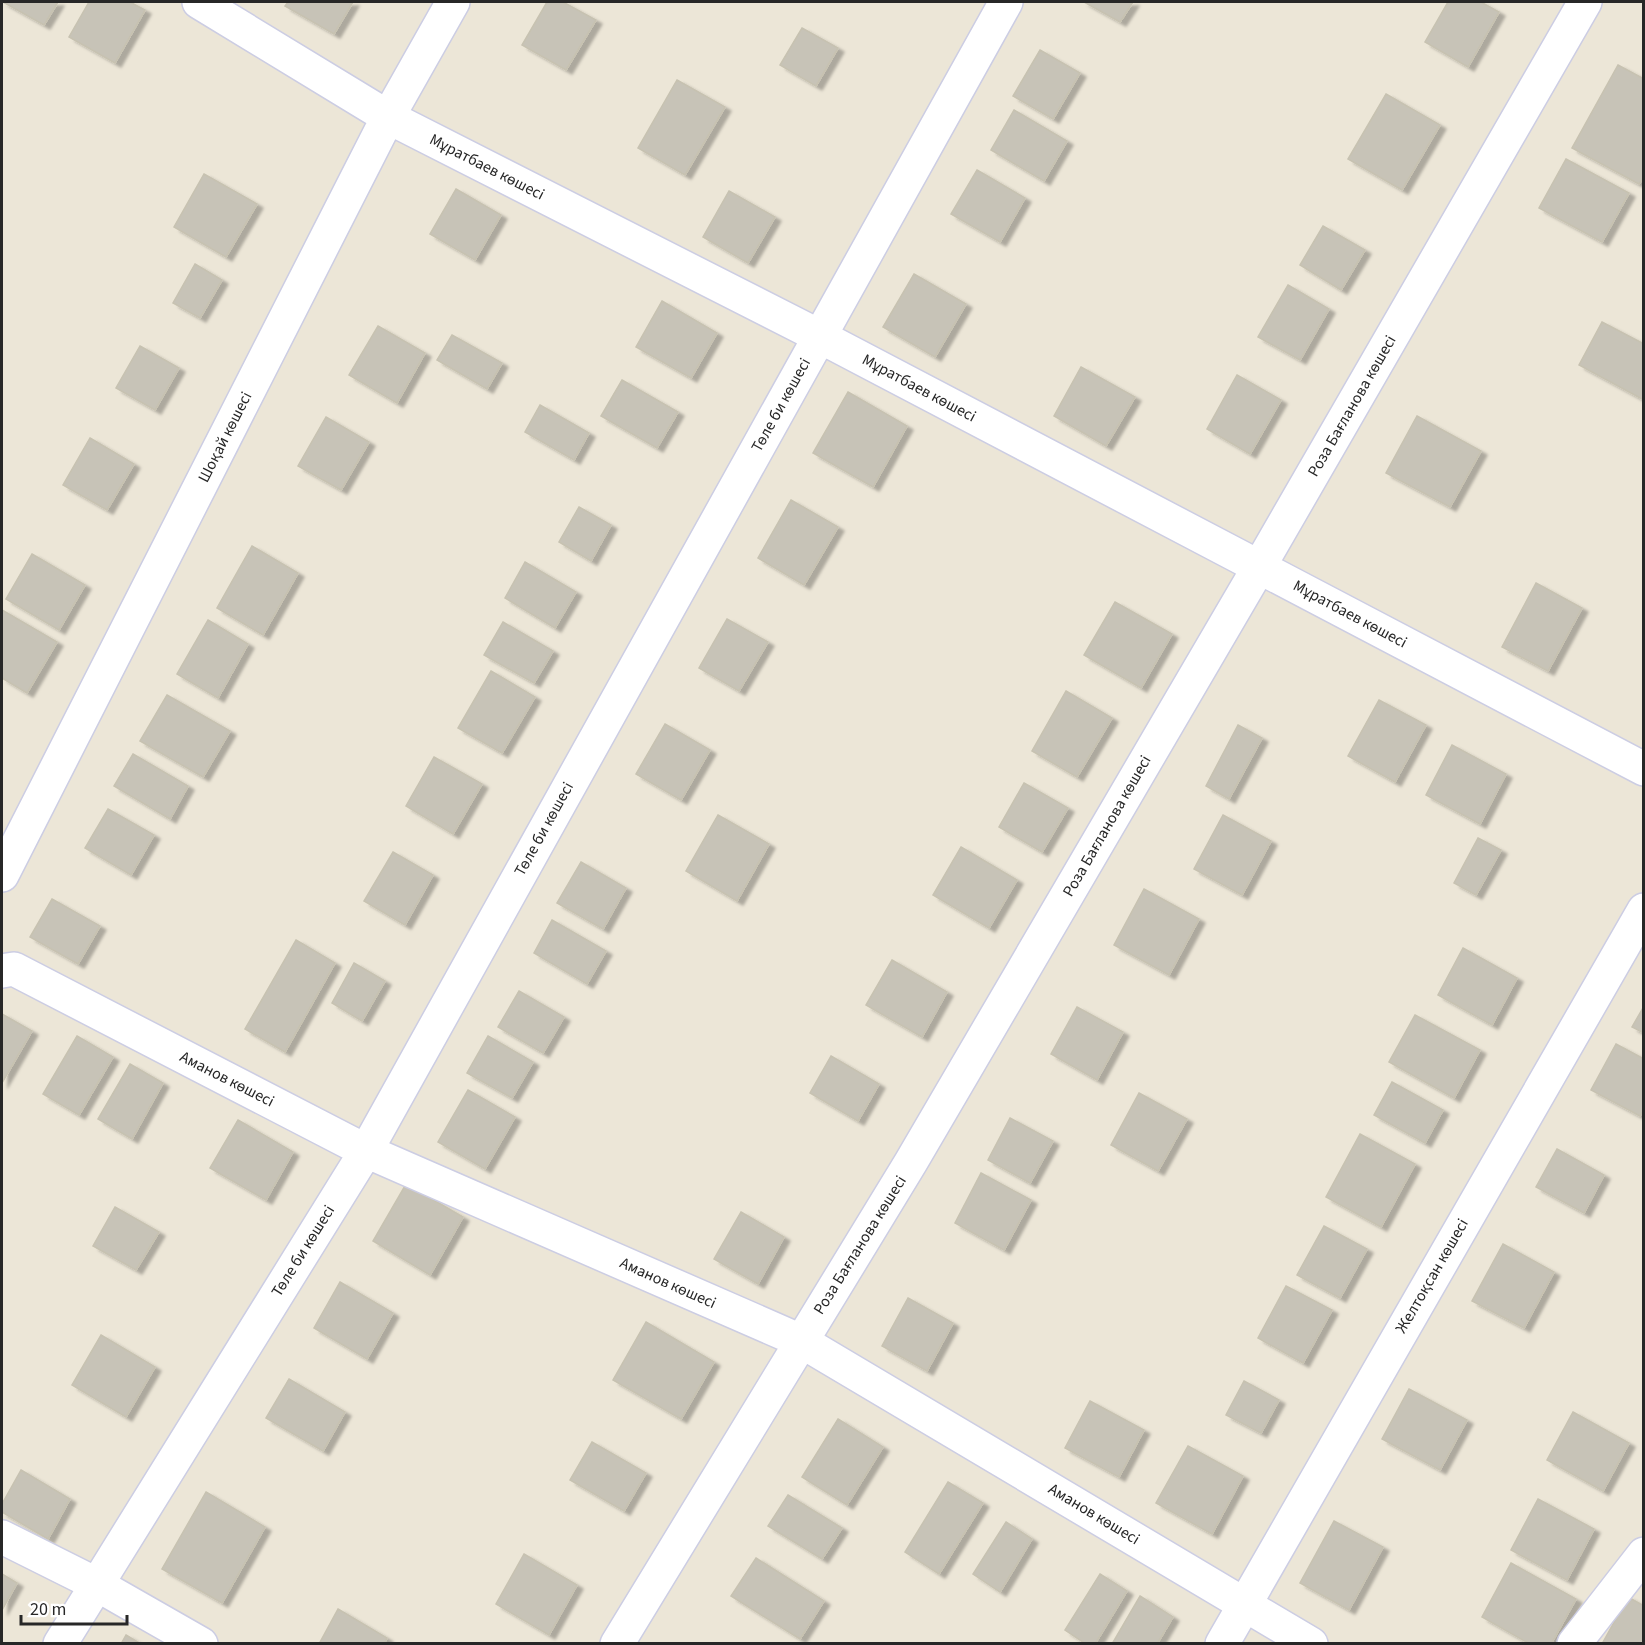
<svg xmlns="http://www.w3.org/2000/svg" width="1645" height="1645" font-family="'Source Sans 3',sans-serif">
<defs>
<filter id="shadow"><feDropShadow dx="6" dy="4" stdDeviation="1.5" flood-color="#0004"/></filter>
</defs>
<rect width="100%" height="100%" fill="#ece6d7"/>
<path fill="#c7c3b7" stroke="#c7c2b1" stroke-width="1.5" filter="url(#shadow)" d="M3,2H58L44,25Z
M89,2H130L145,10L115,63L69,37Z
M288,2H353L334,34L285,6Z
M547,2H563L596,20L566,70L522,45Z
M1084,2H1133L1120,22Z
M1448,2H1481L1499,12L1468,67L1425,42Z
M802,28L838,48L816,86L780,65Z
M1040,50L1080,73L1053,119L1013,96Z
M1618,65L1644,79V177L1639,184L1572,148Z
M677,80L725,107L685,175L638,148Z
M1386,94L1440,125L1402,190L1348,159Z
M1014,110L1067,141L1044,181L991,150Z
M1566,159L1629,193L1602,242L1539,208Z
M977,170L1025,198L1000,242L951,214Z
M204,174L257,204L226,257L174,227Z
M456,189L501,215L475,260L430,234Z
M729,191L775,217L748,263L703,237Z
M1323,226L1365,250L1341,290L1300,265Z
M195,264L222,280L200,318L173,303Z
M914,274L966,304L935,357L883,327Z
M1288,285L1329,309L1300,360L1258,337Z
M662,301L717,333L691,378L636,347Z
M1602,322L1644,344V400L1579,365Z
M378,326L425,353L397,403L349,375Z
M452,335L502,363L487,389L437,360Z
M140,346L179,368L155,410L116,388Z
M1081,367L1135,397L1106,446L1054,416Z
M1237,375L1281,400L1250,454L1207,429Z
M622,380L678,412L657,448L601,416Z
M848,392L907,426L873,487L813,453Z
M540,405L589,433L574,460L525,432Z
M1417,416L1481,451L1450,507L1386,473Z
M326,417L369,442L341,490L298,466Z
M90,438L134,464L107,510L63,485Z
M791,500L838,527L804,585L758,558Z
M579,507L611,525L591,561L559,542Z
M252,546L298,573L263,635L217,608Z
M32,554L85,585L59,630L6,599Z
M525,562L576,592L555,628L505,598Z
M1536,583L1582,608L1548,671L1502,647Z
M1115,602L1172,634L1141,688L1084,655Z
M2,610L57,642L27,693L2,678Z
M727,619L768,642L739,691L699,668Z
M208,620L248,644L218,698L177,674Z
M503,622L553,651L534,683L484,655Z
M491,671L535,697L502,753L458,728Z
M1066,691L1112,718L1077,777L1032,751Z
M167,695L230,731L203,777L140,741Z
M1379,700L1426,725L1395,782L1348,756Z
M665,724L710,750L681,800L636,774Z
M1238,725L1262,738L1229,799L1206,786Z
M1452,745L1506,774L1480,824L1426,795Z
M133,754L188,786L170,819L114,786Z
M434,757L482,784L453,834L406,806Z
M1024,783L1068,808L1042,852L999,827Z
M108,809L154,835L131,875L85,848Z
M718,815L769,844L737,901L686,871Z
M1223,815L1271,841L1242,895L1194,869Z
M1478,838L1501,850L1476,895L1454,883Z
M961,847L1017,880L989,928L933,895Z
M393,852L433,875L405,925L364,901Z
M581,862L626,888L603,929L557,903Z
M1144,889L1199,919L1169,975L1114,945Z
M52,899L100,926L78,964L30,937Z
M552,920L606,951L587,984L534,953Z
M296,940L335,963L285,1052L245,1029Z
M1463,948L1517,978L1492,1025L1438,995Z
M892,960L947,992L922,1037L866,1005Z
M354,963L385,981L362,1021L332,1003Z
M519,991L564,1017L543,1053L498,1027Z
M1644,1006V1033L1632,1027Z
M1077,1007L1123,1032L1097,1080L1051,1054Z
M2,1014L32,1031L2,1083Z
M1415,1015L1480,1050L1454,1098L1389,1062Z
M77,1036L113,1057L79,1115L43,1094Z
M488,1036L533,1062L512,1098L467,1073Z
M1616,1044L1644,1059V1109L1640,1116L1591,1090Z
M831,1056L879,1084L858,1121L810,1093Z
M130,1064L163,1083L132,1139L98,1119Z
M1392,1082L1443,1110L1425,1143L1374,1115Z
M468,1090L515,1117L485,1169L438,1142Z
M1139,1093L1187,1119L1158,1171L1111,1145Z
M1010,1118L1053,1141L1030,1183L988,1160Z
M238,1120L293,1152L266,1200L210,1168Z
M1360,1134L1415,1164L1381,1227L1326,1197Z
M1557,1149L1604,1175L1584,1213L1536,1187Z
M981,1173L1031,1200L1004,1250L955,1223Z
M406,1184L463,1217L430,1275L373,1241Z
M115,1207L159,1232L136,1270L93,1246Z
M741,1212L784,1237L758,1284L714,1259Z
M1324,1226L1367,1249L1340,1298L1297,1275Z
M1503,1244L1554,1272L1524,1328L1472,1301Z
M340,1282L393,1313L367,1359L314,1328Z
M1286,1286L1332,1310L1303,1363L1258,1338Z
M908,1298L953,1323L927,1371L882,1346Z
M646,1322L714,1362L681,1419L613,1380Z
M101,1335L155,1367L126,1417L72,1385Z
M289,1379L345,1412L323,1451L266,1418Z
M1244,1381L1279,1400L1261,1433L1226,1415Z
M1409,1389L1467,1420L1440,1470L1382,1439Z
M1090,1401L1144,1430L1119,1477L1065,1448Z
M1573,1412L1629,1443L1603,1491L1547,1460Z
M838,1419L883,1447L847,1505L802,1477Z
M592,1442L646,1473L624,1511L570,1480Z
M1188,1446L1243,1476L1212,1534L1156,1503Z
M21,1470L70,1499L48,1539L2,1512V1504Z
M948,1482L983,1503L939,1574L905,1552Z
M206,1492L265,1527L222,1603L162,1569Z
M788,1495L842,1528L822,1559L768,1526Z
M1538,1499L1594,1529L1567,1580L1511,1550Z
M1334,1521L1383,1547L1349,1610L1300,1583Z
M1006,1522L1032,1539L1000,1592L973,1574Z
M524,1554L577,1585L549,1635L496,1604Z
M756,1558L824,1601L800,1639L731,1596Z
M1511,1563L1576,1599L1551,1644H1530L1482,1617Z
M2,1574L17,1583L2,1610Z
M1100,1574L1127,1591L1095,1644H1086L1065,1630Z
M1140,1596L1173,1617L1157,1644H1112Z
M1628,1597L1644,1606V1644H1602Z
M338,1609L387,1638L384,1644H319Z
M126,1635L141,1644H121Z"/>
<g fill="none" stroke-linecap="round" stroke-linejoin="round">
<g stroke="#cccde3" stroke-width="36">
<path id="minor" d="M199,2L388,117L819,336L1644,769
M2,875L388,117L453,2
M2,971L14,969L366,1151L801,1341L1311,1644
M2,1537L96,1584L201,1644
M60,1644L366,1151L1006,2
M617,1644L911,1162L1259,567L1585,2
M1222,1644L1644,910
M1574,1644L1644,1554"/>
</g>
<use href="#minor" stroke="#fff" stroke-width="33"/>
</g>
<g text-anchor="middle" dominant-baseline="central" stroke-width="4.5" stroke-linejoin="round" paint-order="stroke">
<g font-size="16" fill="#272727" stroke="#fff">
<text transform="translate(487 167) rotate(27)">Мұратбаев көшесі</text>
<text transform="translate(919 388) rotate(28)">Мұратбаев көшесі</text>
<text transform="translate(781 405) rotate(-61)">Төле би көшесі</text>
<text transform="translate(1352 406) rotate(-60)">Роза Бағланова көшесі</text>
<text transform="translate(225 437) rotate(-63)">Шоқай көшесі</text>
<text transform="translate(1350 614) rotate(28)">Мұратбаев көшесі</text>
<text transform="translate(1107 826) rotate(-60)">Роза Бағланова көшесі</text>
<text transform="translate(544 829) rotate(-61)">Төле би көшесі</text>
<text transform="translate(227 1079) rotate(27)">Аманов көшесі</text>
<text transform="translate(860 1245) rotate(-58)">Роза Бағланова көшесі</text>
<text transform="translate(303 1251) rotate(-58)">Төле би көшесі</text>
<text transform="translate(1432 1276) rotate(-60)">Желтоқсан көшесі</text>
<text transform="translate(668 1283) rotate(24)">Аманов көшесі</text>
<text transform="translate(1094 1514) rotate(31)">Аманов көшесі</text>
</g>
</g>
<rect width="1645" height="1645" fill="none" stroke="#272727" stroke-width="6"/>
<path d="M21 1615v9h106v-9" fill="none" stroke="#272727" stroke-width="3"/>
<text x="30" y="1615" font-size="18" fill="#272727" stroke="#ffffff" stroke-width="4.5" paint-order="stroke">20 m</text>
</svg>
